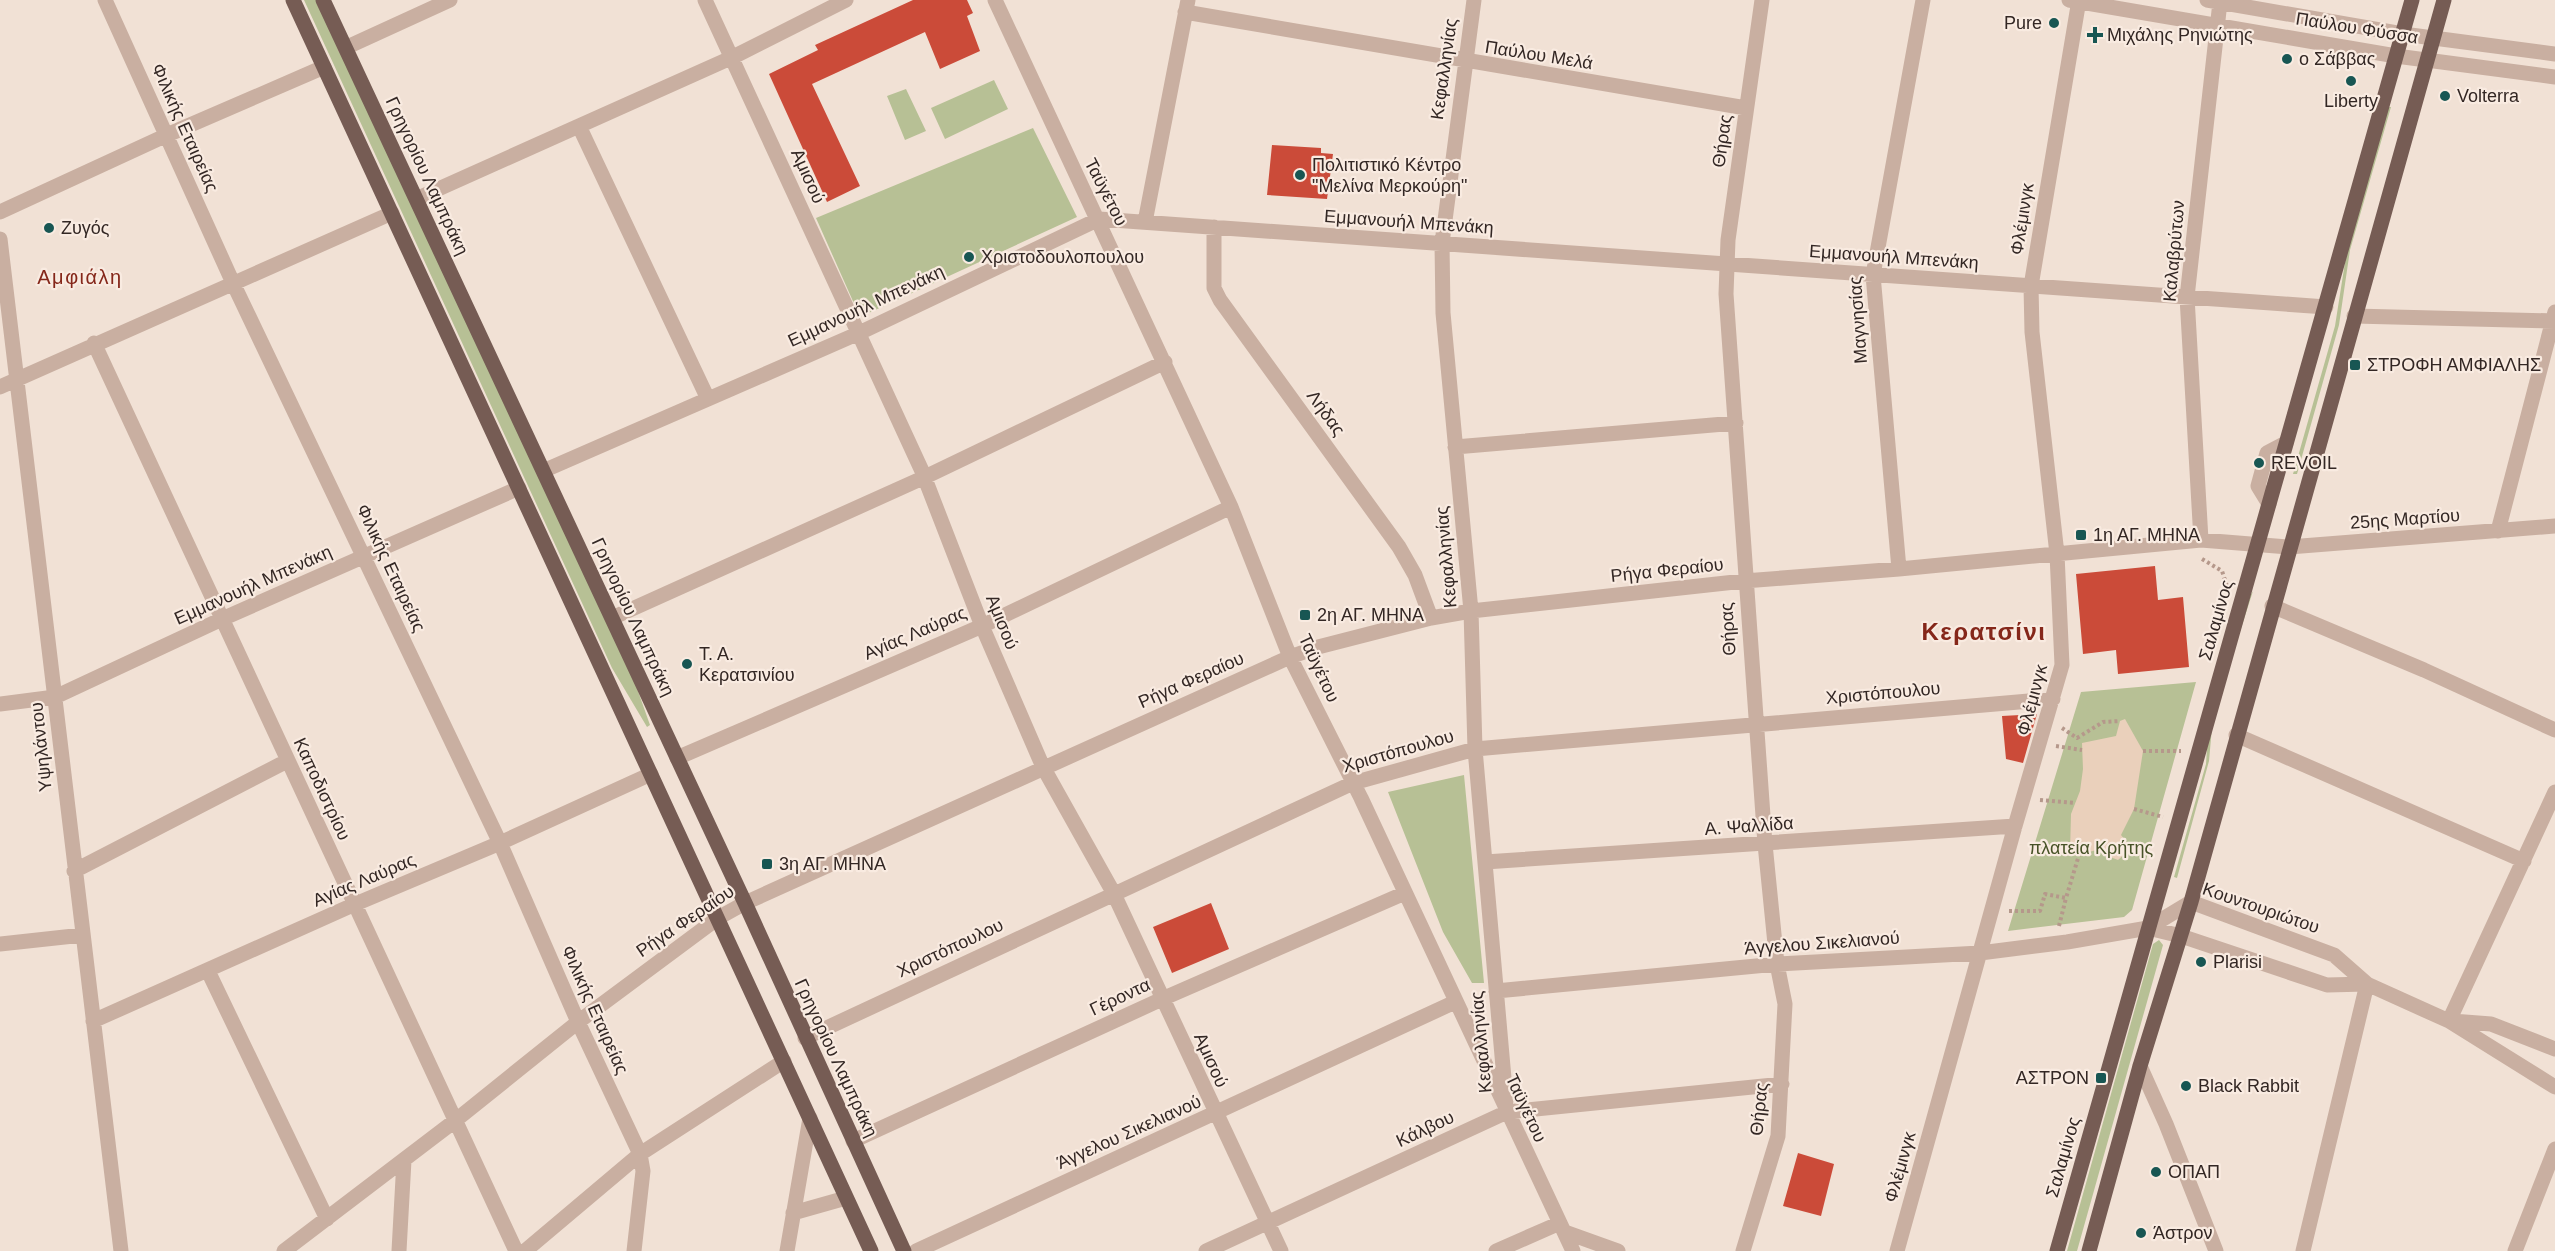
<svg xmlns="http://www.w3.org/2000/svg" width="2555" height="1251" font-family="Helvetica,sans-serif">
<rect width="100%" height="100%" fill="#f1e1d5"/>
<path fill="#b7c095" d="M304,0H318L612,618L650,725L647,727L612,668Z
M994,80L1008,109L945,139L931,108Z
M906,89L926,131L905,140L887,96Z
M2388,107H2391L2350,250L2339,325L2297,474H2293L2335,326L2346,256Z
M1033,128L1077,217L860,317L816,218Z
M2253,591L2213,716L2209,761L2177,878L2174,877L2206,764L2209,717L2245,604Z
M2196,682L2132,910L2124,917L2008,931L2081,692Z
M1464,775L1484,983H1472L1443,932L1388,792Z
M2159,940L2163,945L2077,1251H2067L2153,944Z"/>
<path fill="#ead0bb" d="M2125,719L2143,751L2134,809L2121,835L2129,845L2127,852L2118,860L2105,855L2103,848L2079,855L2070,853L2071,814L2080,791L2083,769L2082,743L2116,736L2120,721Z"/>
<path fill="#cb4b39" d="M913,0H967L973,13L967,16L980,51L940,69L925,32L812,84L860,186L827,202L769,74L818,50L815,45Z
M1272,145L1321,148V153L1333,154L1327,199L1267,195Z
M2155,566L2158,600L2183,597L2189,667L2118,674L2116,650L2083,654L2076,574Z
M2037,714L2023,763L2006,759L2002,716Z
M1211,903L1229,949L1172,973L1153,927Z
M1798,1153L1834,1164L1821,1216L1783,1206Z"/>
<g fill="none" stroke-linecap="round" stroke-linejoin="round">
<path stroke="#b5988b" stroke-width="4" stroke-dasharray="3 3" stroke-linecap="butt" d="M2202,559L2222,571L2227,586
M2062,728L2077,738L2103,722L2120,721
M2056,746L2082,750
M2143,751H2181
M2040,800L2075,803
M2134,809L2163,817
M2009,911H2040L2045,894L2066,898L2079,855
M2059,926L2066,898"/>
<path stroke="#c9afa1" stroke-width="15" d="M105,0L233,283L500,843L578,1022L640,1154L643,1171L634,1251
M705,0L922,471L982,626L1043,767L1113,892L1281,1251
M995,0L1231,507L1290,657L1361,798L1573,1251
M1474,0L1442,243L1443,313L1471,611L1475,749L1506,1101
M2069,0L2396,56L2555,77
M2207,0L2403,34L2555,54
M1185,12L1746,108
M345,48L450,0
M579,126L708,399
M416,199L733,57L846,0
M0,212L167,135L324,67
M1145,222L1188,0
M1214,227V288L1220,300L1399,547L1415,575L1431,618
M0,239L121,1251
M2354,316L2555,321
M94,343L516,1251
M0,387L392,213
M1455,447L1736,423
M543,471L857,334L1099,219L2326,307
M2269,504L2258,486L2267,453L2286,443
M2498,531L2555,312
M2201,540L2187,297L2220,2
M1899,569L1873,275L1923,0
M2272,606L2424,670L2555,730
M612,618L925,477L1165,362
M0,704L55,697L222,619L519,488
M2236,735L2524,861
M677,758L982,626L1231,507
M1485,862L2015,826
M74,871L287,761
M2148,928L2181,936L2327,985L2367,984
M0,944L83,935
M208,971L327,1219
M1496,991L1777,964L1980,953L2067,942L2148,928L2191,902L2334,955L2367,984L2449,1021L2555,1087
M93,1021L353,905L500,843L651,774
M2449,1021L2555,792
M2452,1021L2491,1024L2555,1049
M805,1038L1353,783L1475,749L2053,699
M2140,1066L2166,1124L2216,1251
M853,1141L1162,999L1405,893
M793,1213L846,1198
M1565,1232L1618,1251
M284,1251L456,1120L578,1022L718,918L745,903L1290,657L1318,647L1431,618L1471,611L1744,581L1899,569L2201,540L2289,547L2555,526
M399,1251L404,1160
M525,1251L640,1154L784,1061
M787,1251L810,1118
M916,1251L1455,1002
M1206,1251L1507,1112L1782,1084
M1496,1251L1560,1223
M1743,1251L1778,1136L1785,1004L1777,964L1765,844L1726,294L1728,240L1762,0
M1897,1251L2015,826L2062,665L2057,554L2032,332L2031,286L2079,0
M2303,1251L2367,984
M2515,1251L2555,1149"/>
<path stroke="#765c54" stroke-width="15" d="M293,0L871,1251
M323,0L745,903L904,1251
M2057,1251L2412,0
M2089,1251L2140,1066L2191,902L2444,0"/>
</g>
<g fill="#185653" stroke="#f9ebe1" stroke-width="2">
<circle cx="2054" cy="23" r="6"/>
<path d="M2092 26h6v6h6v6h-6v6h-6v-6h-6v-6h6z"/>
<circle cx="2287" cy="59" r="6"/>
<circle cx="2351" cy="81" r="6"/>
<circle cx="2445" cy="96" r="6"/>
<circle cx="1300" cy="175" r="6"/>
<circle cx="49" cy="228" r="6"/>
<circle cx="969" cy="257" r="6"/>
<rect x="2349" y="359" width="12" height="12" rx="3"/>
<circle cx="2259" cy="463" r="6"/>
<rect x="2075" y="529" width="12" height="12" rx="3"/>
<rect x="1299" y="609" width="12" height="12" rx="3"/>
<circle cx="687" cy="664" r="6"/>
<rect x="761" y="858" width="12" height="12" rx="3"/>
<circle cx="2201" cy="962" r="6"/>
<rect x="2095" y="1072" width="12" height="12" rx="3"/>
<circle cx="2186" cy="1086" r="6"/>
<circle cx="2156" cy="1172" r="6"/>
<circle cx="2141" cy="1233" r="6"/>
</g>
<g text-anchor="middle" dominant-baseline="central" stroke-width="4.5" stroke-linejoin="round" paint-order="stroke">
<g font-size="18" fill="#332724" stroke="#f9ebe1" text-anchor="start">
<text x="2042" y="23" text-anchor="end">Pure</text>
<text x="2107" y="35">Μιχάλης Ρηνιώτης</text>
<text x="2299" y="59">ο Σάββας</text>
<text x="2457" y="96">Volterra</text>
<text x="2351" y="101" text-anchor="middle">Liberty</text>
<text x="1312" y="165">Πολιτιστικό Κέντρο<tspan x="1312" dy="21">"Μελίνα Μερκούρη"</tspan></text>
<text x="61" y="228">Ζυγός</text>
<text x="981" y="257">Χριστοδουλοπουλου</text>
<text x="2367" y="365">ΣΤΡΟΦΗ ΑΜΦΙΑΛΗΣ</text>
<text x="2271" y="463">REVOIL</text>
<text x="2093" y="535">1η ΑΓ. ΜΗΝΑ</text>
<text x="1317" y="615">2η ΑΓ. ΜΗΝΑ</text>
<text x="699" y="654">Τ. Α.<tspan x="699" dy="21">Κερατσινίου</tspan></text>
<text x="779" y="864">3η ΑΓ. ΜΗΝΑ</text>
<text x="2213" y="962">Plarisi</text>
<text x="2089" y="1078" text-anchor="end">ΑΣΤΡΟΝ</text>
<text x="2198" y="1086">Black Rabbit</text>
<text x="2168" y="1172">ΟΠΑΠ</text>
<text x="2153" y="1233">Άστρον</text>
</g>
<g font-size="18" fill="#332724" stroke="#f9ebe1">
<text transform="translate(2357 28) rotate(9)">Παύλου Φύσσα</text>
<text transform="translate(1539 55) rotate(9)">Παύλου Μελά</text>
<text transform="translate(1444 69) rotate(-82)">Κεφαλληνίας</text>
<text transform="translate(185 128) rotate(66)">Φιλικής Εταιρείας</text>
<text transform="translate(1722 141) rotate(-82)">Θήρας</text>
<text transform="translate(427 176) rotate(65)">Γρηγορίου Λαμπράκη</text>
<text transform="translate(808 176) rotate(66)">Αμισού</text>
<text transform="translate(1106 192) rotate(63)">Ταϋγέτου</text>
<text transform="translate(2022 219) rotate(-81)">Φλέμινγκ</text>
<text transform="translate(1409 222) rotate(4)">Εμμανουήλ Μπενάκη</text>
<text transform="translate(2174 251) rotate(-85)">Καλαβρύτων</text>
<text transform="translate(1894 257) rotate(4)">Εμμανουήλ Μπενάκη</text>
<text transform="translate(866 306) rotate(-25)">Εμμανουήλ Μπενάκη</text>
<text transform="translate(1858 320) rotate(-94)">Μαγνησίας</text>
<text transform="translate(1326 413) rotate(54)">Λήδας</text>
<text transform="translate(2405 519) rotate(-4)">25ης Μαρτίου</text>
<text transform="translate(1446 557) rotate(-95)">Κεφαλληνίας</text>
<text transform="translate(391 568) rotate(65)">Φιλικής Εταιρείας</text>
<text transform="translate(1667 570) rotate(-6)">Ρήγα Φεραίου</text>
<text transform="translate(253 585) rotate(-24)">Εμμανουήλ Μπενάκη</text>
<text transform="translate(633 617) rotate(65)">Γρηγορίου Λαμπράκη</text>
<text transform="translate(2216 620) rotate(-74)">Σαλαμίνος</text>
<text transform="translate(1002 622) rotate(68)">Αμισού</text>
<text transform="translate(1728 629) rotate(-94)">Θήρας</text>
<text transform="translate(915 633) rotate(-23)">Αγίας Λαύρας</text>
<text transform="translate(1319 668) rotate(65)">Ταϋγέτου</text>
<text transform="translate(1191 680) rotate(-24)">Ρήγα Φεραίου</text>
<text transform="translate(1883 693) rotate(-5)">Χριστόπουλου</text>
<text transform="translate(2032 700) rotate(-75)">Φλέμινγκ</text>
<text transform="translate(41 747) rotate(-96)">Υψηλάντου</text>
<text transform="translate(1398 751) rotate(-16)">Χριστόπουλου</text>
<text transform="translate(322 789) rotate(65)">Καποδιστρίου</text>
<text transform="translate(1749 826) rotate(-4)">Α. Ψαλλίδα</text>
<text transform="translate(364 880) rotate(-23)">Αγίας Λαύρας</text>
<text transform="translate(2261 908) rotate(19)">Κουντουριώτου</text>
<text transform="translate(685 921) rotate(-34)">Ρήγα Φεραίου</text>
<text transform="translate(1822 943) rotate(-4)">Άγγελου Σικελιανού</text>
<text transform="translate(950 948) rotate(-25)">Χριστόπουλου</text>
<text transform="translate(1120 997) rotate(-25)">Γέροντα</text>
<text transform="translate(595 1010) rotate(66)">Φιλικής Εταιρείας</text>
<text transform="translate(1481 1042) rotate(-95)">Κεφαλληνίας</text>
<text transform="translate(836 1058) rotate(65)">Γρηγορίου Λαμπράκη</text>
<text transform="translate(1211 1060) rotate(66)">Αμισού</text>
<text transform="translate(1526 1108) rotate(65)">Ταϋγέτου</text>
<text transform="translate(1759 1109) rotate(-84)">Θήρας</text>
<text transform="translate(1425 1129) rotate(-25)">Κάλβου</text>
<text transform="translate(1129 1132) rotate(-24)">Άγγελου Σικελιανού</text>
<text transform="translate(2063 1157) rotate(-74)">Σαλαμίνος</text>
<text transform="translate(1900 1167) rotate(-74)">Φλέμινγκ</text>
</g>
<g font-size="18" fill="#475227" stroke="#f9ebe1">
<text x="2091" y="848">πλατεία Κρήτης</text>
</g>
<g font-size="20" letter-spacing="1.5" fill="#85271a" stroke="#f9ebe1">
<text x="80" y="277">Αμφιάλη</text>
</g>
<g font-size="24" font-weight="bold" letter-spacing="1.5" fill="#85271a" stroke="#f9ebe1">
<text x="1984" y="631">Κερατσίνι</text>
</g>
</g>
</svg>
